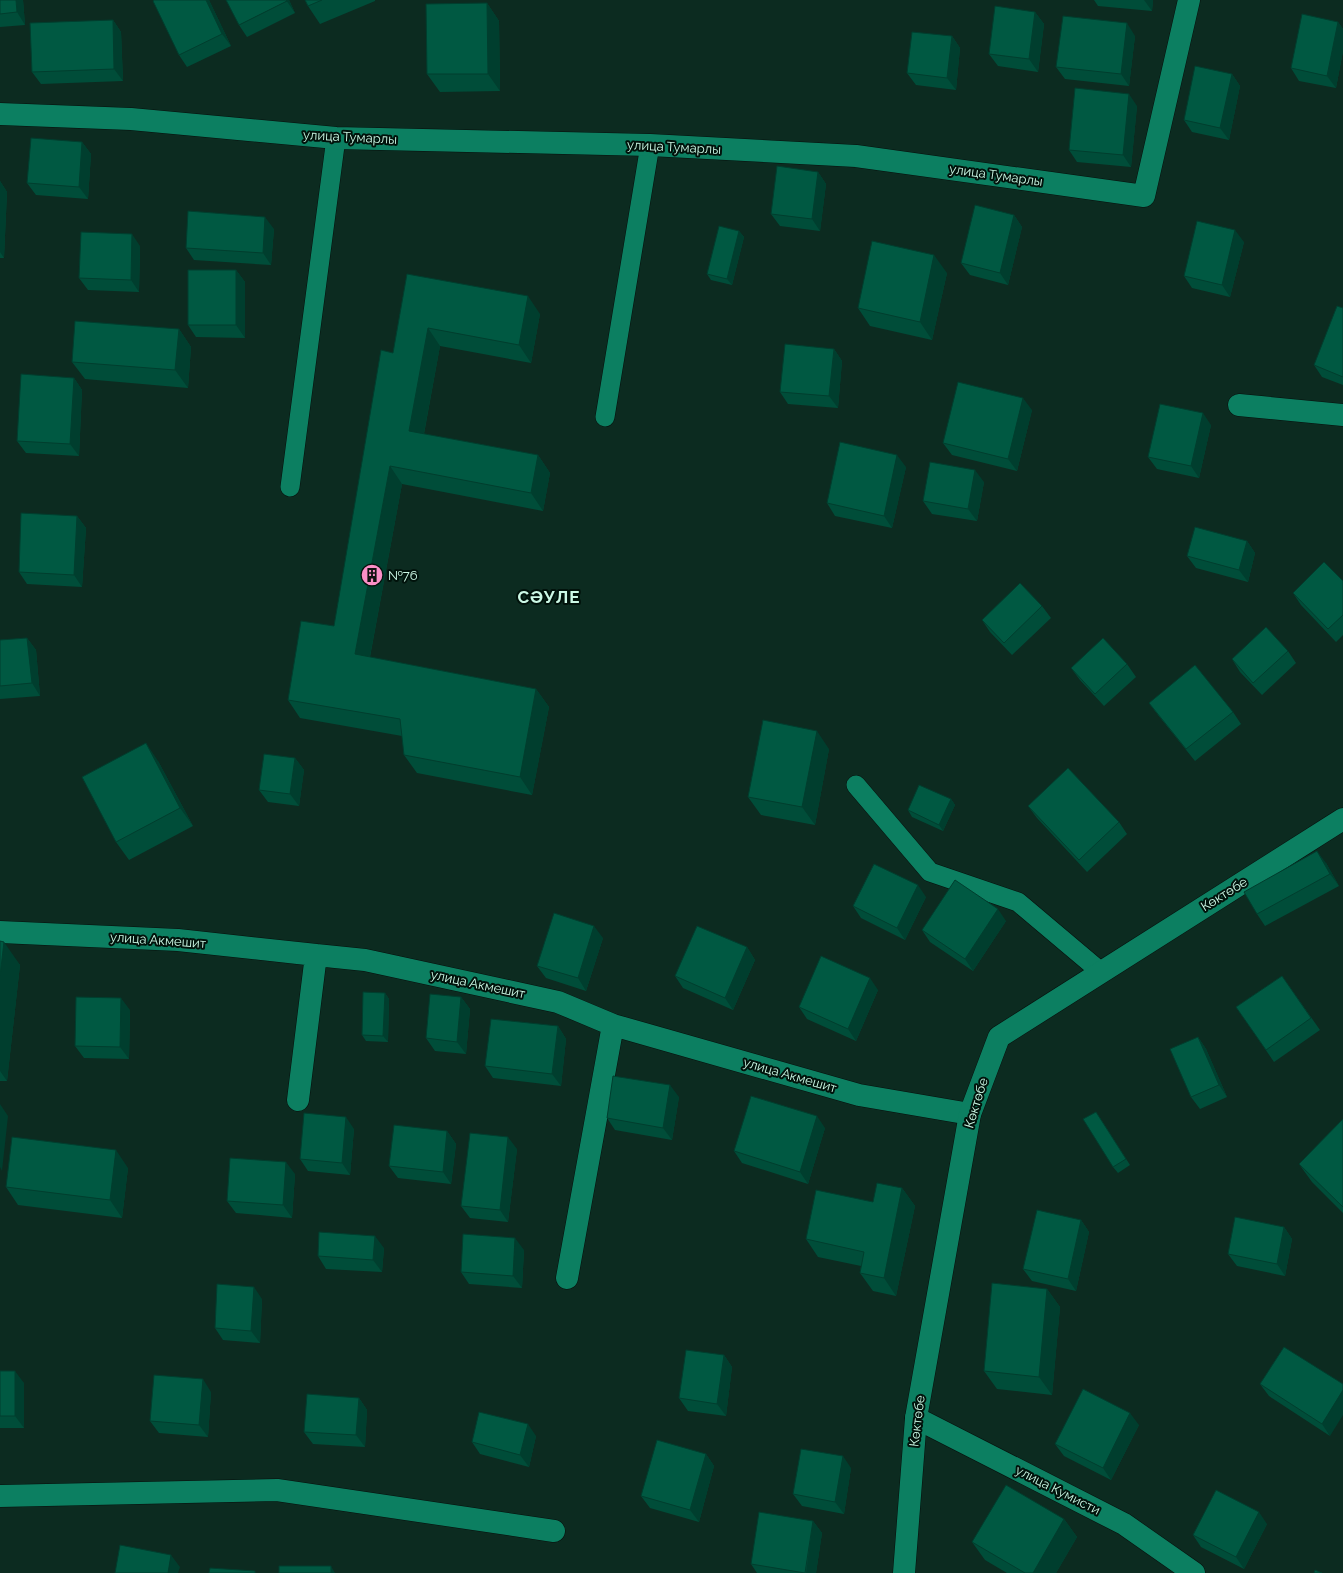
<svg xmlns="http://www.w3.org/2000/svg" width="1343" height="1573" font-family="Raleway,sans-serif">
<rect width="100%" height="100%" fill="#0c2b20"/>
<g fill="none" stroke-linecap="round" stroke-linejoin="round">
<g stroke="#05100c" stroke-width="20">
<path id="service" d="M605,417L650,145
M290,487L336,138
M856,785L930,872L1018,902L1101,972"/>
</g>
<g stroke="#05100c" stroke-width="23">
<path id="minor" d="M0,114L131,119L336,138L650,145L856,156L1144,196L1189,0
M1239,405L1343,415
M0,932L178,940L316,955
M298,1100L316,955L365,960L558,1002L613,1025
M567,1278L613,1025L859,1095L970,1114
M916,1418L1124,1524L1194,1573
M0,1496L277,1490L554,1531"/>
</g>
<g stroke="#05100c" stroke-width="23">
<path id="tertiary" d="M904,1573L916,1418L970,1114L999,1037L1343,819"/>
</g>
<use href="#service" stroke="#0c7f61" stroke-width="19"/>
<use href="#minor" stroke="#0c7f61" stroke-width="22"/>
<use href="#tertiary" stroke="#0c7f61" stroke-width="22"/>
</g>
<path fill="#004d39" d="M0,0H23L25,25L0,27Z
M154,0H209L231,46L187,67L179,55Z
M289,0L295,13L247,37L239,25Z
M305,0H375V1L320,24L308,6Z
M1094,0H1153L1152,11L1098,6Z
M487,3L499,21L500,91L440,92L427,74Z
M1035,12L1044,24L1038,72L998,66L989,54Z
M113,20L121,32L123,81L41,84L32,72Z
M1338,22L1343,29V51L1336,88L1299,81L1291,68Z
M952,36L960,48L956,90L916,85L907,73Z
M1135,36L1129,86L1065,79L1056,67Z
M1232,74L1240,86L1229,140L1192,132L1184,120Z
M1137,106L1131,167L1077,162L1069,150Z
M82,142L91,154L88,199L36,195L27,183Z
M818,172L826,184L820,231L780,226L771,214Z
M0,181L7,192L4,258H0Z
M1014,215L1022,227L1008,285L970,275L961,263Z
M274,229L271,265L194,260L186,248Z
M739,231L744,237L732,285L711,280L707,274Z
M1244,242L1230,297L1192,288L1184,276Z
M140,246L139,292L88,290L79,278Z
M236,270L245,282V338L196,337L188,325Z
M947,273L932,340L870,326L858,308Z
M407,274L540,314L531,363L440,346L424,434L538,455L550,473L543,511L402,484L370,657L536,689L549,707L532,795L417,773L404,755L402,736L300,718L288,700L334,626L393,353Z
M1343,308V385L1322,377L1314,365Z
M179,329L191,347L188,388L85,379L72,362Z
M834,349L842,361L838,408L788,404L780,392Z
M74,378L82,390L79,456L26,453L17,441Z
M1032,410L1017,471L952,455L943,443Z
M1211,425L1199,478L1157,469L1148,457Z
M906,467L892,528L835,516L827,503Z
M984,482L977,521L932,514L923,501Z
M77,516L86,528L82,587L27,584L19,572Z
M1247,541L1255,553L1248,582L1196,568L1187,556Z
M1343,581V635L1336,642L1301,605L1293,593Z
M1042,606L1051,618L1012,655L990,632L982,620Z
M27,638L36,650L40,696L0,699V640Z
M1288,651L1296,663L1262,695L1240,672L1232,659Z
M1127,664L1136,677L1104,706L1080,680L1071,668Z
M1149,703L1233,712L1241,724L1195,761L1158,715Z
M829,749L815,825L761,815L748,797Z
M295,758L304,770L299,806L268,802L259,790Z
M158,761L193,826L129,860L116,842Z
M951,799L955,805L943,831L912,817L908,810Z
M1028,806L1119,822L1127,834L1087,872L1037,818Z
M1326,863L1339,886L1265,926L1257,914Z
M926,897L905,940L861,918L853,906Z
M1006,921L973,971L930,942L922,930Z
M603,938L586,991L546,978L537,966Z
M0,941L20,965L7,1081H0Z
M747,947L755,960L733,1010L683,988L675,976Z
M1282,976L1320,1030L1274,1062L1236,1007Z
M878,990L856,1041L807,1019L799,1007Z
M385,993L389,999L388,1042L366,1041L362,1035Z
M461,997L470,1009L466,1054L435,1051L426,1038Z
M130,1010L129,1059L84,1058L75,1046Z
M558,1026L566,1039L561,1086L493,1078L485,1066Z
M1198,1037L1206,1049L1227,1097L1200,1109L1191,1097Z
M679,1097L672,1140L615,1130L607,1118Z
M1100,1118L1130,1165L1118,1173L1113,1167Z
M1343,1119V1213L1312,1182L1299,1164Z
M825,1128L808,1184L742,1163L734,1151Z
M354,1129L350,1175L308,1171L300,1159Z
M447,1131L456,1144L451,1184L398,1178L389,1166Z
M517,1149L508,1222L470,1218L461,1206Z
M128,1168L122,1218L18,1205L6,1187Z
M295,1174L292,1218L236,1213L227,1201Z
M902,1188L915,1206L896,1296L873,1291L860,1273L861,1266L818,1257L806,1239L873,1202Z
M1081,1220L1089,1232L1076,1291L1032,1281L1023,1269Z
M1284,1227L1292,1239L1285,1276L1237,1266L1228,1254Z
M384,1248L382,1272L326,1269L318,1256Z
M524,1250L522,1288L469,1284L461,1272Z
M1047,1289L1060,1307L1052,1395L997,1389L984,1371Z
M262,1299L260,1343L223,1340L215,1328Z
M1284,1347L1330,1436L1269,1396L1260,1384Z
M724,1355L732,1367L726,1416L688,1411L679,1398Z
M0,1371L24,1383V1428H0Z
M211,1392L208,1437L159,1433L150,1421Z
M359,1398L367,1410L365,1447L313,1444L304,1432Z
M1139,1425L1111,1480L1064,1456L1055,1444Z
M536,1436L529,1467L480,1454L472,1442Z
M706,1454L714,1466L699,1522L650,1508L641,1496Z
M851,1468L844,1514L802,1506L793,1494Z
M1064,1519L1077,1537L1056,1573H1007L985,1560L972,1542Z
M813,1521L822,1533L816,1573H757L751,1564Z
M1267,1524L1244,1569L1201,1547L1193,1535Z"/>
<path fill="#003e2e" d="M16,0H23L25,25L17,12Z
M206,0H209L231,46L222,34Z
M286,0H289L295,13Z
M1144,0H1153L1152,11Z
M487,3L499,21L500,91L488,74Z
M1035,12L1044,24L1038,72L1029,59Z
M113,20L121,32L123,81L114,69Z
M1338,22L1343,29V51L1336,88L1327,76Z
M1127,23L1135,36L1129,86L1121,74Z
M952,36L960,48L956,90L947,78Z
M1232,74L1240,86L1229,140L1220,128Z
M1129,94L1137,106L1131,167L1123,155Z
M82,142L91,154L88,199L79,187Z
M818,172L826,184L820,231L812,219Z
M0,181L7,192L4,258L0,252Z
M1014,215L1022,227L1008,285L1000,273Z
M265,217L274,229L271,265L263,253Z
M1235,230L1244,242L1230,297L1222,285Z
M739,231L744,237L732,285L727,279Z
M132,234L140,246L139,292L131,280Z
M934,255L947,273L932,340L920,322Z
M236,270L245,282V338L236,325Z
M528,296L540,314L531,363L519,345Z
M428,328L440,346L421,449L409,431Z
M179,329L191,347L188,388L175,370Z
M834,349L842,361L838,408L829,396Z
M74,378L82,390L79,456L70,444Z
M1023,398L1032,410L1017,471L1008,459Z
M1203,413L1211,425L1199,478L1191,466Z
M538,455L550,473L543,511L531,493Z
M897,455L906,467L892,528L884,516Z
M390,466L402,484L367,672L355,654Z
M975,470L984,482L977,521L968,509Z
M77,516L86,528L82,587L74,575Z
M1247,541L1255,553L1248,582L1239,570Z
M27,638L36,650L40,696L32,683Z
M536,689L549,707L532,795L520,777Z
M817,731L829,749L815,825L802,807Z
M146,743L158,761L193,826L180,808Z
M295,758L304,770L299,806L290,794Z
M951,799L955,805L943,831L939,825Z
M1317,851L1326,863L1339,886L1330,874Z
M918,885L926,897L905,940L897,928Z
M998,909L1006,921L973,971L965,959Z
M594,926L603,938L586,991L578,978Z
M4,942L20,965L7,1081L0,1071V976Z
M747,947L755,960L733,1010L725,998Z
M870,978L878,990L856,1041L848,1029Z
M385,993L389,999L388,1042L383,1036Z
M461,997L470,1009L466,1054L457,1042Z
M121,998L130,1010L129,1059L120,1047Z
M558,1026L566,1039L561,1086L552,1074Z
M1198,1037L1206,1049L1227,1097L1219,1085Z
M670,1085L679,1097L672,1140L663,1128Z
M0,1104L8,1116L2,1171L0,1167Z
M817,1116L825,1128L808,1184L800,1172Z
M346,1117L354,1129L350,1175L342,1163Z
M447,1131L456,1144L451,1184L443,1172Z
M508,1137L517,1149L508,1222L500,1210Z
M116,1150L128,1168L122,1218L110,1200Z
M286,1162L295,1174L292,1218L283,1205Z
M902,1188L915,1206L896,1296L884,1278Z
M1081,1220L1089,1232L1076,1291L1068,1279Z
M1284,1227L1292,1239L1285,1276L1277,1264Z
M375,1236L384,1248L382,1272L373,1260Z
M515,1238L524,1250L522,1288L513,1276Z
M254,1287L262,1299L260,1343L251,1331Z
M1047,1289L1060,1307L1052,1395L1039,1377Z
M724,1355L732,1367L726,1416L717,1404Z
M15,1371L24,1383V1428L15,1416Z
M203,1379L211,1392L208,1437L199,1425Z
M1343,1390V1415L1330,1436L1322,1424Z
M359,1398L367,1410L365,1447L356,1435Z
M1130,1413L1139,1425L1111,1480L1103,1468Z
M528,1424L536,1436L529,1467L520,1455Z
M706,1454L714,1466L699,1522L690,1510Z
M843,1456L851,1468L844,1514L835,1502Z
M1259,1512L1267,1524L1244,1569L1236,1557Z
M1064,1519L1077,1537L1056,1573H1033Z
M813,1521L822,1533L816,1573H806Z
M171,1555L180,1567L178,1573H168Z
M331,1566L335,1573H331Z"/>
<path fill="#005942" stroke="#003e2e" d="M0,0H16L17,12L0,14Z
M154,0H206L222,34L179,55L153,1Z
M226,0H286L287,1L239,25Z
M305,0H322L308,6Z
M487,3L488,74H427L426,4Z
M995,6L1035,12L1029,59L989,54Z
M1302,14L1338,22L1327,76L1291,68Z
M1063,16L1127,23L1121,74L1056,67Z
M113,20L114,69L32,72L30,23Z
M912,32L952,36L947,78L907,73Z
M1195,66L1232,74L1220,128L1184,120Z
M1075,88L1129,94L1123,155L1069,150Z
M31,138L82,142L79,187L27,183Z
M777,166L818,172L812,219L771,214Z
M975,205L1014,215L1000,273L961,263Z
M188,211L265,217L263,253L186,248Z
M1197,221L1235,230L1222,285L1184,276Z
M719,226L739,231L727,279L707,274Z
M81,232L132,234L131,280L79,278Z
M872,241L934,255L920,322L858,308Z
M188,270H236V325H188Z
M407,274L528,296L519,345L428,328L409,431L538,455L531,493L390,466L355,654L536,689L520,777L404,755L400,719L288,700L301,621L334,626L381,350L393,353Z
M1337,306L1343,308V377L1314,365Z
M75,321L179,329L175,370L72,362Z
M785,344L834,349L829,396L780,392Z
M21,374L74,378L70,444L17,441Z
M958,382L1023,398L1008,459L943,443Z
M1160,404L1203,413L1191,466L1148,457Z
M840,442L897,455L884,516L827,503Z
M930,462L975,470L968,509L923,501Z
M21,513L77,516L74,575L19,572Z
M1195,527L1247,541L1239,570L1187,556Z
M1324,562L1343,581V615L1328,629L1293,593Z
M1020,583L1042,606L1004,643L982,620Z
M1266,627L1288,651L1253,683L1232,659Z
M27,638L32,683L0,686V640Z
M1103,638L1127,664L1095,694L1071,668Z
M1195,665L1233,712L1186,749L1149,703Z
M763,720L817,731L802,807L748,797Z
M146,743L180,808L116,842L82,777Z
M264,754L295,758L290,794L259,790Z
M1068,768L1119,822L1079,860L1028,806Z
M919,785L951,799L939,825L908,810Z
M1317,851L1330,874L1257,914L1244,892Z
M874,864L918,885L897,928L853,906Z
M955,880L998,909L965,959L922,930Z
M554,913L594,926L578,978L537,966Z
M697,926L747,947L725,998L675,976Z
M0,941L4,942L0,976Z
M821,956L870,978L848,1029L799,1007Z
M1282,976L1311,1018L1266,1050L1236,1007Z
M363,992L385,993L383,1036L362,1035Z
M430,994L461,997L457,1042L426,1038Z
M76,997L121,998L120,1047L75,1046Z
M491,1019L558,1026L552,1074L485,1066Z
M1198,1037L1219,1085L1191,1097L1170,1049Z
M613,1076L670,1085L663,1128L607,1118Z
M751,1096L817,1116L800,1172L734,1151Z
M1096,1112L1126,1159L1113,1167L1083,1119Z
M304,1113L346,1117L342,1163L300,1159Z
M1343,1119V1207L1299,1164Z
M394,1125L447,1131L443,1172L389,1166Z
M470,1133L508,1137L500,1210L461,1206Z
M12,1137L116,1150L110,1200L6,1187Z
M230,1158L286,1162L283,1205L227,1201Z
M877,1183L902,1188L884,1278L860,1273L864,1252L806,1239L816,1190L873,1202Z
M1037,1210L1081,1220L1068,1279L1023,1269Z
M1235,1217L1284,1227L1277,1264L1228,1254Z
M319,1232L375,1236L373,1260L318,1256Z
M463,1234L515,1238L513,1276L461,1272Z
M992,1283L1047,1289L1039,1377L984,1371Z
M217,1284L254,1287L251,1331L215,1328Z
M1284,1347L1343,1384V1390L1322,1424L1260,1384Z
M686,1350L724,1355L717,1404L679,1398Z
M0,1371H15V1416H0Z
M154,1375L203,1379L199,1425L150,1421Z
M1083,1389L1130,1413L1103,1468L1055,1444Z
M307,1394L359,1398L356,1435L304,1432Z
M479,1412L528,1424L520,1455L472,1442Z
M657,1440L706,1454L690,1510L641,1496Z
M801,1449L843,1456L835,1502L793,1494Z
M1006,1485L1064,1519L1033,1573H1025L972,1542Z
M1216,1490L1259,1512L1236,1557L1193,1535Z
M759,1512L813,1521L805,1573L751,1564Z
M120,1545L171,1555L168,1573H115Z
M279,1566H331V1573H279Z
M210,1568L255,1571V1573H209Z
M1315,1570L1322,1573H1314Z"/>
<defs>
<g id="building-disc" transform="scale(1.15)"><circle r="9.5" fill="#fa8fc7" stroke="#01120b"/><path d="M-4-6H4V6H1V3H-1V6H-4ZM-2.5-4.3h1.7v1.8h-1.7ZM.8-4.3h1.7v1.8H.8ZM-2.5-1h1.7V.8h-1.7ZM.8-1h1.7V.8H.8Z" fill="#111"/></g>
</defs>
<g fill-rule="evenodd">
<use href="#building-disc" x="372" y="575"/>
</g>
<g text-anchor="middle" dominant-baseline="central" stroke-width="4" stroke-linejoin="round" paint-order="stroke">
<g font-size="13" fill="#ccf9e6" stroke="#01120b">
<text transform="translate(350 137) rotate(3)">улица Тумарлы</text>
<text transform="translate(674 147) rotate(3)">улица Тумарлы</text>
<text transform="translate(996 175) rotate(8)">улица Тумарлы</text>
<text transform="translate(1224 894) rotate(-32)">Көктөбе</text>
<text transform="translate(158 940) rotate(4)">улица Акмешит</text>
<text transform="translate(478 984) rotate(12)">улица Акмешит</text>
<text transform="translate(790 1075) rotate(16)">улица Акмешит</text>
<text transform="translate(976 1103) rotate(-73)">Көктөбе</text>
<text transform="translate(917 1421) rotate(-83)">Көктөбе</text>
<text transform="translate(1058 1490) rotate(27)">улица Кумисти</text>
</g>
<g font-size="13" fill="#ccf9e6" stroke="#01120b" text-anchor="start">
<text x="388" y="575">№76</text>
</g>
<g font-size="17" font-weight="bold" letter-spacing="1" fill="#ccf9e6" stroke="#01120b">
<text x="549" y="597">СӘУЛЕ</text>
</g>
</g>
</svg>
